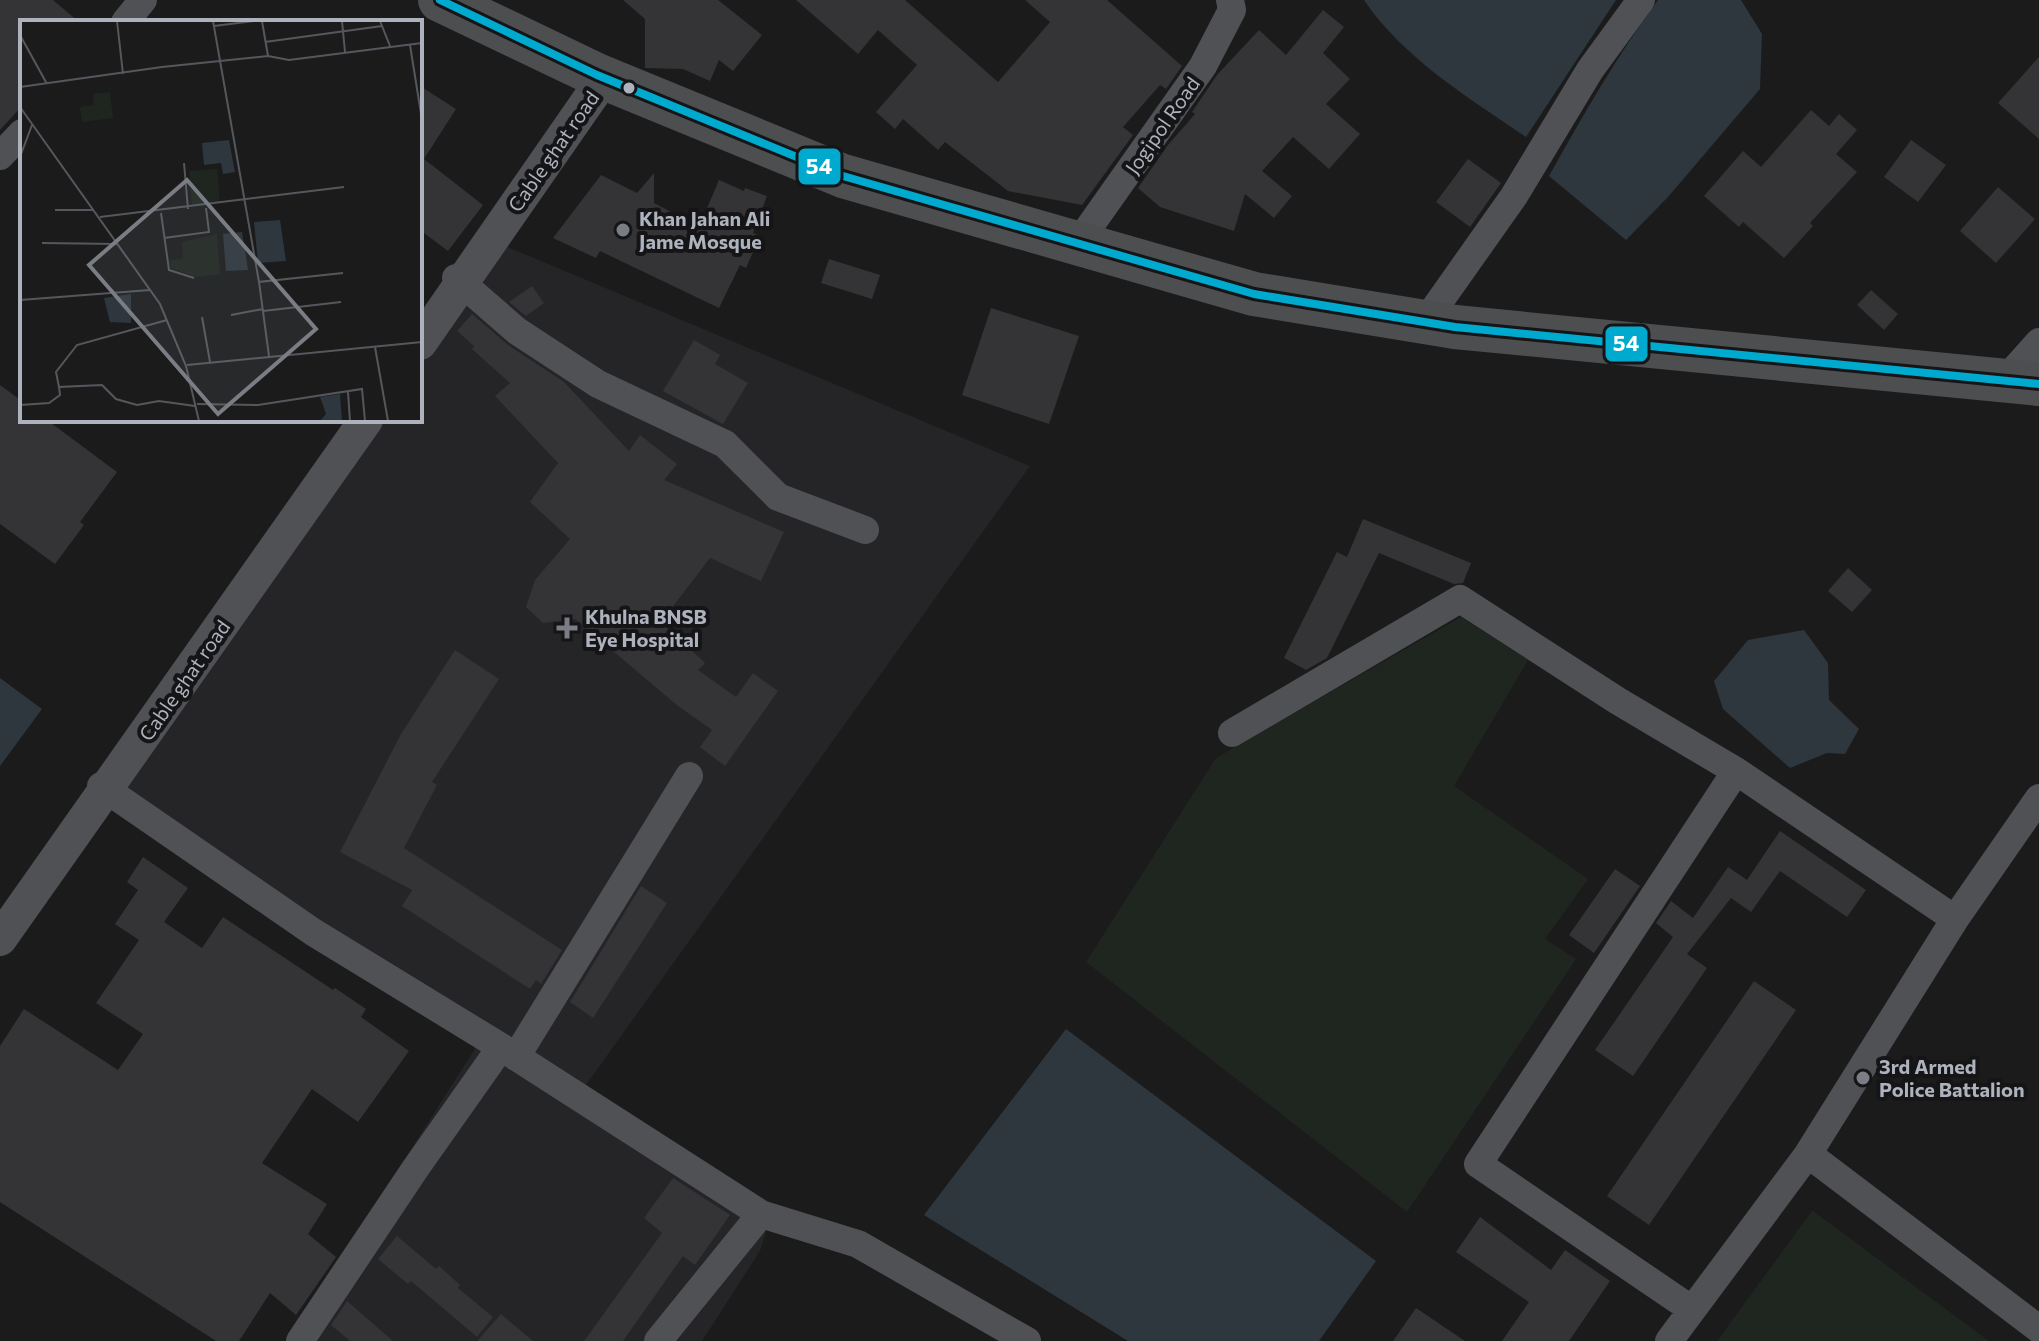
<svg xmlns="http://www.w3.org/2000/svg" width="2039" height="1341" font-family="Commissioner,sans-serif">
<rect width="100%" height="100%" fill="#1b1b1c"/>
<path fill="#252528" d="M491,240L1030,466L578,1096L107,790L365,420H420V342Z
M478,1044L766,1232L760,1251L702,1341H289Z"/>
<path fill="#1f2620" d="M1461,617L1528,660L1454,786L1588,879L1545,939L1576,959L1407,1212L1086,962L1216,758Z
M1812,1211H1813L1989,1341H1717Z"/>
<path fill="#2e373e" d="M1364,0H1616L1526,137C1469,98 1403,58 1364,0Z
M1658,0H1741L1762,34L1760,89L1668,197L1626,240L1549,176C1583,115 1617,56 1658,0Z
M1804,630L1828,663L1829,700L1859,729L1845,754L1827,753L1790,768L1723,709L1714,681L1748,640Z
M0,678L42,709L0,766Z
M1066,1029L1376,1261L1319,1341H1128L924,1215Z"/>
<path fill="#343436" d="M0,0H53L79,22H22V106L0,130Z
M623,0H718L762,35L733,71L719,60L710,81L683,69L645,68V19Z
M796,0H905L998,82L1050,22L1025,0H1107L1182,66L1166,89L1160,85L1123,127L1133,135L1082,205L1008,191L945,142L938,150L903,119L895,129L876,112L917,65L878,30L858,54Z
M1323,10L1344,27L1323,53L1350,79L1326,104L1360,134L1329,169L1293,137L1262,171L1292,196L1274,218L1245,194L1234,231L1160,207L1138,188L1168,145L1195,114L1192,112L1217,75L1259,30L1286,55Z
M2039,57V139L1998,103Z
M420,86L456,109L424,159L483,205L448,251L420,230Z
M1811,110L1829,126L1839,114L1857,130L1836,154L1857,172L1810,223L1813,226L1784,258L1743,222L1739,227L1704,196L1743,151L1761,167Z
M1911,140L1946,165L1918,202L1884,177Z
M1468,159L1501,183L1470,227L1436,202Z
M654,173V203L699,227L719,180L744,191L745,188L767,196L753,233L760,236L746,268L740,265L719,308L600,251L596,258L553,238L601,175L637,193Z
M1998,187L2035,219L1996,263L1960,231Z
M829,259L880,275L872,299L821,283Z
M532,286L544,303L526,316L509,302Z
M1871,290L1898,314L1884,330L1857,305Z
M991,308L1079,336L1049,424L962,395Z
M472,314L508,345L564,382L629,451L640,435L677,464L664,480L784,532L761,581L710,558L661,622L705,663L698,670L736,697L753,673L778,691L725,766L700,747L712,730L678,706L575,619L543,623L526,607L535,580L570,539L530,502L558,463L495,396L510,383L472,349L474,346L457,331Z
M694,340L720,355L715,364L748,383L723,424L663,391Z
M0,385L22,401V420H47L117,472L80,522L84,525L55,564L0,524Z
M1363,519L1471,563L1463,583L1454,584L1379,553L1327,658L1306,670L1284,658L1337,552L1347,557Z
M1848,568L1872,590L1852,612L1828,591Z
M455,650L499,679L432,782L437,785L404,848L562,950L541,984L536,980L530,989L402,906L412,890L340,852L401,734Z
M1780,831L1866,890L1847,917L1780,871L1751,912L1731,898L1687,954L1707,968L1633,1076L1595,1050L1673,937L1656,923L1671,901L1693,918L1728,867L1747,880Z
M143,857L188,888L164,922L202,948L223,917L333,990L335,988L366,1009L361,1017L409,1051L358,1122L312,1089L262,1163L327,1204L308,1234L336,1257L296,1315L270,1293L239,1341H216L0,1202V1046L24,1009L118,1070L143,1034L96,1003L139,940L115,924L138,890L127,882Z
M1615,869L1640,886L1594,953L1569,935Z
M641,886L667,903L593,1018L570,1002Z
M1754,981L1796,1010L1649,1225L1607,1196Z
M673,1178L730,1215L695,1265L683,1256L623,1341H584L662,1233L644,1218Z
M1480,1217L1551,1270L1565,1250L1610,1281L1569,1341H1502L1529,1302L1456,1252Z
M397,1236L436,1269L439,1266L460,1285L458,1288L493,1317L477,1337L411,1281L408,1284L378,1259Z
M347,1301L393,1341H350L331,1325Z
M1416,1308L1465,1341H1393Z
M501,1314L533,1341H477Z"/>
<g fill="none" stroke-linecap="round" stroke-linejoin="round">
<path stroke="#4f5155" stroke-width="28" d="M125,22L143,0
M0,156L22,133
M1078,243L1203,66L1232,10L1230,0
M456,278L517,331L598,384L725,444L778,497L865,530
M1425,322L1514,196L1590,70L1641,0
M2005,380L2039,342
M1232,733L1460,599L1618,701L1736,771L1955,919
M101,786L313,932L501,1047L761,1214L658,1341
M516,1057L689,776
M1808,1154L2039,1329
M761,1214L858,1244L1027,1341
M1691,1309L1478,1164L1736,771
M300,1341L415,1169L501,1047
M1669,1341L1808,1154L1955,919L2039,798"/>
<path stroke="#4f5155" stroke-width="34" d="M420,343L604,78
M0,939L366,420"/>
<path stroke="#4d4e50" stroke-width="44" d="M440,0L597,75L843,176L1254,294L1455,327L2039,384"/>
<g stroke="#151518" stroke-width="14">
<path id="bus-1" d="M440,0L597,75L843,176L1254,294L1455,327L2039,384"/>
</g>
<use href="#bus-1" stroke="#00a9ce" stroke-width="8"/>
</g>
<circle fill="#adb2bc" stroke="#151518" stroke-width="3" cx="629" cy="88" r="7"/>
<g fill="#7a7d84" stroke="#151518" stroke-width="3">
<circle cx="623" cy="230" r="8"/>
<path d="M563 616h8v8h8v8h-8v8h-8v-8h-8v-8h8z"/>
<circle cx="1863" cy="1078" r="8"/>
</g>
<g text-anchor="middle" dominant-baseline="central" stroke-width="8" stroke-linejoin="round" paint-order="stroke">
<g font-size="20" fill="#adb2bc" stroke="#151518">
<text transform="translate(1162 125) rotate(-55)">Jogipol Road</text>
<text transform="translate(553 151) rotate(-55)">Cable ghat road</text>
<text transform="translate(184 680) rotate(-55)">Cable ghat road</text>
</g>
<g font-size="20" font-weight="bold" fill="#adb2bc" stroke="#151518" text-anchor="start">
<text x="639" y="218">Khan Jahan Ali<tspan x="639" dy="23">Jame Mosque</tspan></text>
<text x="585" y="616">Khulna BNSB<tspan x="585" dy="23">Eye Hospital</tspan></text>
<text x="1879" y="1066">3rd Armed<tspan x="1879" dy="23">Police Battalion</tspan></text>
</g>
</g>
<g transform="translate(20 20)">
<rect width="402" height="402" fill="#1b1b1c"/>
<path d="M90,72L93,98L62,102L60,87L74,85L73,74ZM197,149L200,183L172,185L169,151ZM197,214L200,254L176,257L151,248L149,241L163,238L162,222Z" fill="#1f2620"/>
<path d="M209,120L215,152L203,154L201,143L184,145L182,123ZM260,200L266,241L238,243L234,202ZM222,212L228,250L206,251L203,214ZM111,274V303L90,302L84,278ZM320,374L322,401H300L306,394L300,377Z" fill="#2e373e"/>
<path fill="none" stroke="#55575c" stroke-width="2" d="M97,1L103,54M193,1L239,262M242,1L248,36M322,1L325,32M360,1L370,26M194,6L234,1M0,15L27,64M245,22L362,6M390,25L402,100M0,67L142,47L248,36L269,40L402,23M0,87L140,284L166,346L179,401M0,137L12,105M164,143L168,189M35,190H74M141,193L149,250L174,258M80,197L324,167M144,218L189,212L186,188M22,223L97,224M0,280L130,270M243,291L321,282M211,295L243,289M182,297L190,342M355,327L368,401M249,336L239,262L323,253M167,345L402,322M39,367L36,352L57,325L147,300M328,372L330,401M177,384L238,385L342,369L345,401M0,385L29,383L40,375L39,367L82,365L96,379L117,385L139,381L175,386"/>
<path fill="#7a7d84" fill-opacity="0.15" stroke="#7a7d84" stroke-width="4" d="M167,160L296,309L198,394L69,245Z"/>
<rect width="402" height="402" fill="none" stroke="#adb2bc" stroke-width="4"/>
</g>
<g stroke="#151518" stroke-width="3">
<rect x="797" y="147" width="45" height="39" rx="8" fill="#00a9ce"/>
<rect x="1604" y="325" width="45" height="38" rx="8" fill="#00a9ce"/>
</g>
<g font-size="22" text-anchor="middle" font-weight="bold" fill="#fff">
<text x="819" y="174">54</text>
<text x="1626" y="351">54</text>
</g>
</svg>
